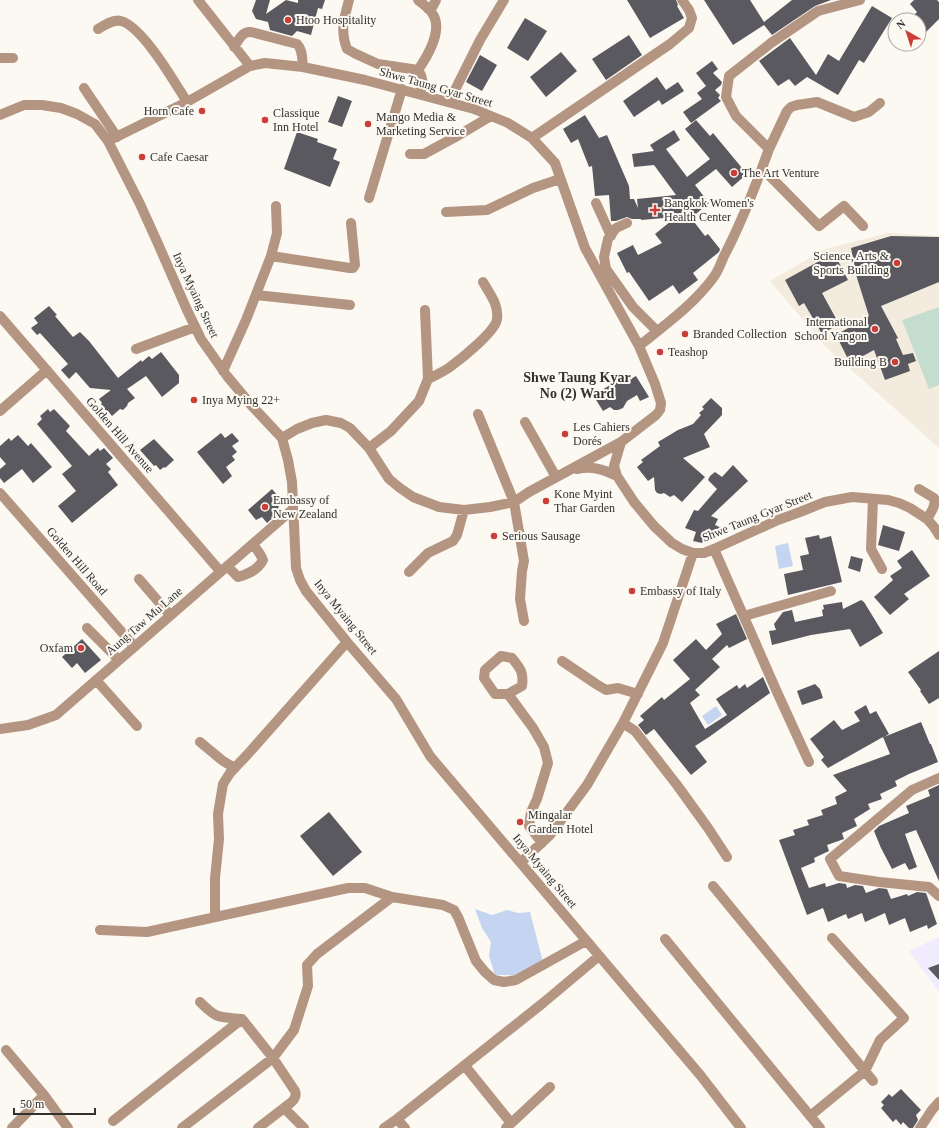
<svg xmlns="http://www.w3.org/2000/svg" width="939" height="1128" font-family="'Times New Roman',serif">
<rect width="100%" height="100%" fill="#fcf8f2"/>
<path fill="#f0ecfe" d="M939,937V992L909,951Z"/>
<path fill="#f3ebde" d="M888,233L939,236V448L828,349L770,281L825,249Z"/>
<path fill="#c4ddcf" d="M939,307V385L929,389L902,320Z"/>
<path fill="#c5d5f1" d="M788,543L793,566L779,569L775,546Z
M716,706L722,715L708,725L702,716Z
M475,909L492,915L507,910L518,913L530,912L543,962L518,975H495L489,956L491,942L482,928Z"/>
<path fill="#5a595f" d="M256,0H270L266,14L286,0L298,3V0H325L322,9L318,8L311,35L297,31L292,36L270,30L268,22L256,19L252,11Z
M627,0H676L678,5L677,6L684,18L650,38Z
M704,0H750L764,22L792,0H831L815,6L772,35L764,25L733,45Z
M914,0H937L939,2V19L924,34L919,29V20H909L917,12L910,4Z
M872,6L892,18L864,63L859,60L838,95L807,77L795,86L789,79L778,86L759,61L790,38L816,75L828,54L839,61Z
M525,18L547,31L528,61L507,48Z
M629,35L642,55L606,80L592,59Z
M561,52L577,71L546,97L530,77Z
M480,55L497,65L482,91L466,82Z
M712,61L718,69L713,73L722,82L721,85L715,90L720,95L718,98L721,101L691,123L683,112L702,99L697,93L706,86L696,73Z
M657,77L666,90L678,82L684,91L662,105L659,100L634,117L623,101Z
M338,96L352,101L342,127L328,122Z
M585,115L599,138L607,135L629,186L630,199H634L638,208L637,199L676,195L654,165L634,167L632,154L654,151L650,145L674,130L680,140L666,149L687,177L710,159L685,129L696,120L710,136L713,133L747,174L732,187L716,169L695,185L709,203L691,218L705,236L708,234L720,249L719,252L693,273L698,280L679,294L673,285L649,301L629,272L627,273L617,253L633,245L638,255L662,243L655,234L676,217L641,220V219H632L627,217L616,221H611L609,195L595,196L592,166L589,167L578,139L571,143L563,129Z
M297,132L318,139L317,142L337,149L333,159L340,162L330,187L284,169Z
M891,236L939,237V282L881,306L898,338L896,339L903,355L913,353L916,361L908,364L910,371L885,380L874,350L850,363L836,335L869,316L857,278L851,248Z
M834,253L848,280L822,293L839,324L822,334L804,303L799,306L785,280Z
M49,306L57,315L55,316L73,337L80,332L89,341L118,378L141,360L142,362L149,356L152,359L161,352L179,375V383L162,397L146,376L127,389L135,398L128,403L127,406L123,410L120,409L112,416L108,411H106L101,404L102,403L99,399L111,390L90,388L76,372L69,379L61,370L68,364L40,333L37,335L31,328L38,323L34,318Z
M636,376L649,397L640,401L637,395L627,401L623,408L618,410H614L610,407L603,411L593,395L619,380L622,384Z
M711,398L722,408V415L704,434L710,447L683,458L705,477L682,502L674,495L670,497L664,493L661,494L657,493L655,490L654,477L648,481L637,467L643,462L641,460L660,446L658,442L678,430L693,424L701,415L699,413L704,409L702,407Z
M48,409L50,412L54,409L70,426L66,431L89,456L98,448L100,451L104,448L113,458L106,464L111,469L108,472L118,485L72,523L58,506L76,491L62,474L72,466L37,424L42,419L40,416Z
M221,433L225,438L232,433L239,441L232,446L237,452L232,456L235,460L226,467L232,476L223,484L197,452Z
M18,435L28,446L31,443L52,467L33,483L22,469L4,483L0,478V469L6,464L0,457V446L9,438L11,441Z
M154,439L174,460L165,468L164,467L160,470L156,465L154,466L140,450Z
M733,465L748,481L711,516L718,519L715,525L724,529L720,537L714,534L711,536L706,534L702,543L693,541L696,532L685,528L694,510L698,511L717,489L708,480L710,476L715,472L722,477Z
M272,489L278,496L274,500L279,505L277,514L267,523L262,517L256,520L248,510Z
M883,525L905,532L899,551L878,545Z
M819,535L820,539L831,536L842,582L788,595L784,574L803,570L800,556L809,554L805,538Z
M912,550L930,576L904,594L909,599L890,615L874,597L893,580L890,576L902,568L897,561Z
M851,556L863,559L860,572L848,568Z
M861,600L864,602L883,633L860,647L850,629L811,635L772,645L769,631L776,630L774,624L783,612L792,610L795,622L823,616L822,610L824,609L823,605L842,602L843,609Z
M736,614L747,639L729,648L727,645L712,659L720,667L695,690L700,695L690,703L705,729L727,715L716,699L737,685L739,689L745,684L747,688L763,677L770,693L709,737L695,746L707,762L691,775L654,729L646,735L638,725L644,720L640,716L662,697L664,700L690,679L673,660L696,639L706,650L722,634L716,624Z
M82,639L101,660L85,673L77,663L72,668L62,657Z
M939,651V698L929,704L920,691L921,690L908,672Z
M815,684L820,689L823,698L802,705L797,691Z
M866,705L870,714L876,711L889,734L884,737L921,722L930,744H931L938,762L909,774L895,781L897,786L880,794L882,799L868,804L870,809L854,819L857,826L842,833L844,839L827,845L829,851L814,858L815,862L801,868L809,888L825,883L826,887L839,883L846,884L847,888L855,885L863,886L866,893L879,888L887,889L891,899L907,894L908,896L917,892L926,893L937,924L928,929L927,925L910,932L905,918L889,925L885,913L865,922L862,913L848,919L846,914L828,922L823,908L807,915L779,840L795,835L793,830L809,825L807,820L823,815L821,810L837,804L835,797L847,791L833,775L890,754L883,737L828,768L821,760L824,757L810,739L834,720L842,730L860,721L854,712Z
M939,785V881L916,830L905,834L917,867L909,870L905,863L892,869L881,848L874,831L879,826L909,813L906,806L930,796L928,790Z
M329,812L362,852L333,876L300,836Z
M939,964V980L928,968Z
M901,1089L921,1110L916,1115L918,1120L913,1128H909L903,1122L901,1125L896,1119L893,1122L881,1108L884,1105L881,1102L889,1094L892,1097Z"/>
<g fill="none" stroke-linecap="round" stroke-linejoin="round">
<path stroke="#b49582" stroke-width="10" d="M198,0L250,66L265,63L303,67L365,80L474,109L508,123L532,138L555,163L585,248L639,346L655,384L661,403L660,410L656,415L621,442L529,492L514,502L490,507L464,510L439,507L413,497L400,488L389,479L369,448L350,428L341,423L326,420L312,423L297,429L282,438
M349,0C344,19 340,30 347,49L356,54L378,64L418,70C424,78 423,85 420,94
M428,9L433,6L436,0
M98,29C104,25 113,19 121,21C143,27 175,83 187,102
M234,47C239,40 242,31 251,32L297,44C303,50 302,59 303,67
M0,58H13
M418,70C427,57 444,29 432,13C429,8 423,4 418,0
M84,88L117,137
M449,102L480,40L504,0
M0,115L24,105H42L61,108L77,114L95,124L108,141L140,204L159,246L187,310L201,339L227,376L252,406L282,438L288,460L292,482L296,568L300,580L306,591L347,642L396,699L430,756L701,1076L741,1128
M532,138L670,44L689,28L692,18L689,10L682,0
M108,141L187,102L250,66
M769,149L787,111L791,107L797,105L817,102L854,117L869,112L880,103
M410,154H424L459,135L491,116
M762,168L819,226L844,206L863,226
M369,198L402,89
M596,203L611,236
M446,212L487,210L533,188L560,179
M627,223L616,228L608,239L604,257L606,269L633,307L657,331
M271,256L350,268H353L355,265L351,223
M256,295L350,305
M0,316L220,571
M639,346C665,325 693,305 713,278C718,272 721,263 724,256C742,222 756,185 769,149L736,116L726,97L729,76L771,43L818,11L860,0
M136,349L195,327
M223,371L246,320L271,256L277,233L276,206
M428,379C436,375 443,372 450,367C461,359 496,331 497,319C499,305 490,294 483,282
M0,411L47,370
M478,414L514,502L524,561L522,571L520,599L524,621
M525,422L556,477
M621,442L614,466L617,476L634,502L654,526L672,543L682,549L693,553H704L714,549L778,520L800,512L825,502L852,497L888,500L899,503L910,508L927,519L934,527L939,535
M369,448L391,431L419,401L428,379L425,310
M577,469C592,466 603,469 617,476
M919,489L934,498C936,506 931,512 927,519
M0,493L134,646
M873,499L871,549L882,569
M714,549L777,692L809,762
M227,566L238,577C248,574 258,570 263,560L260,554L253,544
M409,572L428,553L453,541L457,535L464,510
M139,579L170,615
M744,616L831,591
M87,628L119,660
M501,656L512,658C520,668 524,672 522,686L508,694H495L484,678L485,670Z
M562,661L596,684L606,690L618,688L638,694
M96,680L137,726
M508,694L533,728L544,747L548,763L537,799L531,812L529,826L542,843
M623,723L635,731L677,785L708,828L727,857
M0,729L28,725L56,715L293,509
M200,742L223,761L235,768
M939,778L912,790L830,859L839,876L879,882L929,887L939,896
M521,862L550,835L587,785L623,723L663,643L693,553
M713,886L873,1081
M215,916V878L219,839L218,814L223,784L230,773L247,755L347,642
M100,930L147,932L348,888H365L392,897L443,905L454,910L458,917L476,961L485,972L494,980L504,982L516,980L586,941
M665,939L820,1128
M200,1002C217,1019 218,1017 242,1019L273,1058L295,1091C298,1099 290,1103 284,1108L304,1128
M6,1050L44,1095L68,1128
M465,1066L511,1123
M810,1116L865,1071L880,1040L904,1018L832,938
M397,1119L405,1128
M113,1121L242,1019
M12,1128L44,1095
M182,1128L273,1058L294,1030L308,986L307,965L317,954L392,897
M258,1128L284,1108
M384,1128L397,1119L543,1003L599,956
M506,1128L550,1087
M920,1128L932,1110L939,1102"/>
</g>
<g fill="#cb3d39" stroke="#fcf8f2" stroke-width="1.5">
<circle cx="288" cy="20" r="4"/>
<circle cx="202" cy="111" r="4"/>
<circle cx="265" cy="120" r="4"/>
<circle cx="368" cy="124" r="4"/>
<circle cx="142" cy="157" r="4"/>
<circle cx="734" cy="173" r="4"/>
<path d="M653 204h4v4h4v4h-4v4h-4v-4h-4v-4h4z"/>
<circle cx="897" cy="263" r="4"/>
<circle cx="875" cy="329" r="4"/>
<circle cx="685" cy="334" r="4"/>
<circle cx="660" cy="352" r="4"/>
<circle cx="895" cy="362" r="4"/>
<circle cx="194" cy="400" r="4"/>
<circle cx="565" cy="434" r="4"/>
<circle cx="546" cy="501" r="4"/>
<circle cx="265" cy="507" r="4"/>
<circle cx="494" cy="536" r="4"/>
<circle cx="632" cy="591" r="4"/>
<circle cx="81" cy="648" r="4"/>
<circle cx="520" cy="822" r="4"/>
</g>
<g text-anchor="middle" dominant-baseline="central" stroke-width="4" stroke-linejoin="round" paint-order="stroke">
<g font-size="12" fill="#32312f" stroke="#fcf8f2" text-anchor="start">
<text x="296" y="20">Htoo Hospitality</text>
<text x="194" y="111" text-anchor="end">Horn Cafe</text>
<text x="273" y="113">Classique<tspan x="273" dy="14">Inn Hotel</tspan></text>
<text x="376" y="117">Mango Media &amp;<tspan x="376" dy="14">Marketing Service</tspan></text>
<text x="150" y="157">Cafe Caesar</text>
<text x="742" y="173">The Art Venture</text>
<text x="664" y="203">Bangkok Women's<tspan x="664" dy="14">Health Center</tspan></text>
<text x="889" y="256" text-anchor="end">Science, Arts &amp;<tspan x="889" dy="14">Sports Building</tspan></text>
<text x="867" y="322" text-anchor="end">International<tspan x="867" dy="14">School Yangon</tspan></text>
<text x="693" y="334">Branded Collection</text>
<text x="668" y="352">Teashop</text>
<text x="887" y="362" text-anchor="end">Building B</text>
<text x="202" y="400">Inya Mying 22+</text>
<text x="573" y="427">Les Cahiers<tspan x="573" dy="14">Dorés</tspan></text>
<text x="554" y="494">Kone Myint<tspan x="554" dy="14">Thar Garden</tspan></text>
<text x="273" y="500">Embassy of<tspan x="273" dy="14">New Zealand</tspan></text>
<text x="502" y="536">Serious Sausage</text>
<text x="640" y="591">Embassy of Italy</text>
<text x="73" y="648" text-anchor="end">Oxfam</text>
<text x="528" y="815">Mingalar<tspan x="528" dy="14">Garden Hotel</tspan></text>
</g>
<g font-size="12" fill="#32312f" stroke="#fcf8f2">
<text transform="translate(436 87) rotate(16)">Shwe Taung Gyar Street</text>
<text transform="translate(196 295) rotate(65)">Inya Myaing Street</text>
<text transform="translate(120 435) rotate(49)">Golden Hill Avenue</text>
<text transform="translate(757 516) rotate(-22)">Shwe Taung Gyar Street</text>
<text transform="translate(77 561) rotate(49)">Golden Hill Road</text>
<text transform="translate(346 617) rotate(51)">Inya Myaing Street</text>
<text transform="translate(144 621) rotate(-41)">Aung Taw Mu Lane</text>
<text transform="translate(545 871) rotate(50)">Inya Myaing Street</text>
</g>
<g font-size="14" font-weight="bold" fill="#32312f" stroke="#fcf8f2">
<text x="577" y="377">Shwe Taung Kyar<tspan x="577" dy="16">No (2) Ward</tspan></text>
</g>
</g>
<g transform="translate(907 32) rotate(321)"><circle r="19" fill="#fcf8f2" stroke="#aba8a4"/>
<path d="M0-3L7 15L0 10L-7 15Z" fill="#cb3d39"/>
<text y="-6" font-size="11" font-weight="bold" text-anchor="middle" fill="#32312f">N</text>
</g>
<path d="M14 1108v6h81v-6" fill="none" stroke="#32312f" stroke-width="2"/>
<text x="20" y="1108" font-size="12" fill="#32312f" stroke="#fcf8f2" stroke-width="3" paint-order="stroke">50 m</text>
</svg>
